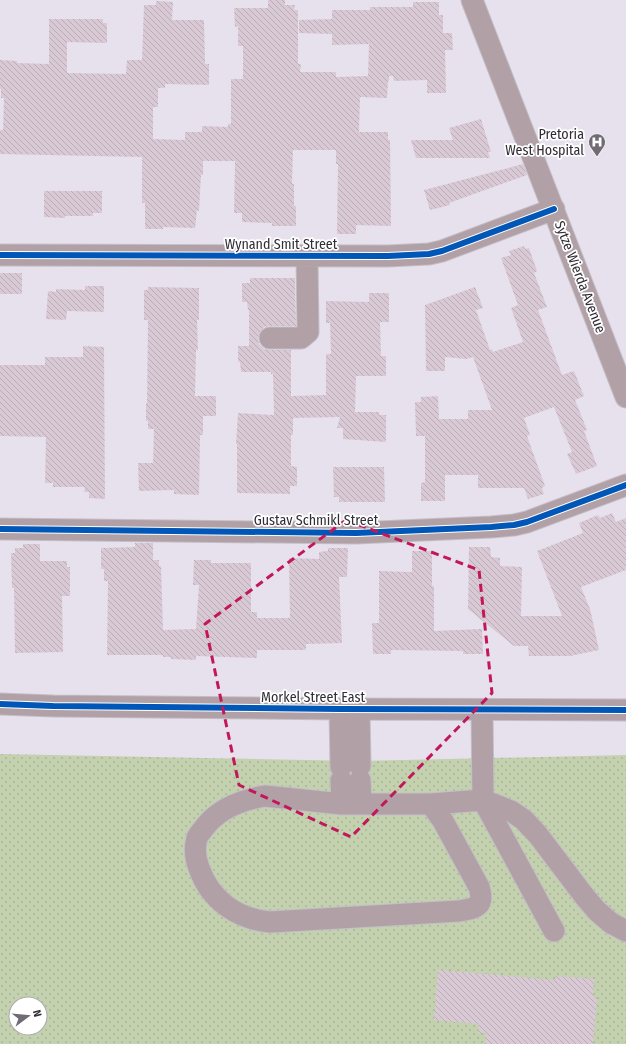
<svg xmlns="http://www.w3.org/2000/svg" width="626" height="1044" font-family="'Fira Sans Condensed',sans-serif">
<defs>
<pattern id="grass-dots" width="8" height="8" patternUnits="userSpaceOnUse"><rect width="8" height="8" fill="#c4d1af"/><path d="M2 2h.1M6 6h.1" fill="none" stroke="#a9b497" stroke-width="1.8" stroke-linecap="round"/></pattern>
<pattern id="building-back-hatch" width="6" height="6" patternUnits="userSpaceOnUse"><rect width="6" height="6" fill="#d9c9d5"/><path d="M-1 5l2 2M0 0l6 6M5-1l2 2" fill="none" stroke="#bbadb7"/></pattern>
</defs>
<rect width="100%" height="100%" fill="#e7e1ed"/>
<path fill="url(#grass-dots)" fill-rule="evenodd" d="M0,754L360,761L626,755V1044H0ZM16,1004H40V1028H16Z"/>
<path fill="url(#building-back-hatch)" d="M268,0H285V5H295L294,10H298V64H301L300,72H336V77L368,76L369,44L332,45V34L299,33V20L332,19V10H370V7H413V2H439V15H443V33H452L453,50H445L446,93H427V80L394,81L393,76H389V81H388L387,98L360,97L359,132H388V140H390L391,226L356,225V234H337L338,164H336V150H293L292,184H294V206H296V226H272V223L242,222V213H234L235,161H203V175H201L199,211L197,210L195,228L163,227V229H145V203H142V157L0,154V130H3L4,98H1V89H0V60L17,61V63L49,64V19H103V23H107V43L67,42V73L126,74L127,60H142L144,5H156V1L173,2L172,20H204L205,64H209V85L165,84V88H158V107H153V139L185,140V132H202V126L228,127V124H231V79H243V46H238V26L235,27L234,8H268Z
M481,119L491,152H488L490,158H416L411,140H453L449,128Z
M523,164L527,175L449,203L450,205L430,210L424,190Z
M44,191H102V213H93V216H65V218L44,217Z
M524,246L525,249L529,248L537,271L534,273L547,307L538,310L562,375L574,371L584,396L575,400L587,430L584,431L597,466L576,474L567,454L572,452L554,407L524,418L530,435L527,436L545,486L542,488L544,494L528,499L524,488H478V475H445V501H421V483L425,482V436H416L415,402H421V397L438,396L439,419H468V410H492L473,357L466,359L445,357V371H426L425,305L475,287L483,308L476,310L490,350L492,349L493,352L523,342L511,308L518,305L501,258L511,255L509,251Z
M0,273H22V294H0Z
M250,278H295L296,326H270L264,327L260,332L258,338L259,344L264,349L270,350H291V396L326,395V354H331L330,323H326V301L369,302V293H389V322H380L381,356H386V376H356L355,412H379V415H386V442L343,439V428H337L340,417L293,418V435H291V466L297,467V486H290V494L237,493V444H236L238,413L274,415L273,374H271V372H241L240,362H238V346H249V310H248L247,302H242V283H250Z
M85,286H104V312L67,311L66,320L46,319L48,291L56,292V289L85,290Z
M148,287L199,288V320H197L198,350H196L195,396H216V416H203V435H200V440L199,495L174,494V490L139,491L138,463H153L154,429H148V421H146V403H147L148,320H144V290H148Z
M83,346L104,347L105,499L89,498V492H84L85,487H53V483H45L46,437L0,436V365H45V357H83Z
M333,467H384L385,502H339V497H334Z
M612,513L616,522L626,518V570L581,587L590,609L599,650L570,656H529L528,646H514L468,609L469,547H490L491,557L500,558V566L522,567L521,616H562L537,551L583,533L579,523L598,515L600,518Z
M135,543H153V560H159V566H161L163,630L196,629L199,585H193L194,560H211V563H251V612H257V618H290L289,558L319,559V552L328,551V548H348L347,577H339L342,643L306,644V650H257V658L196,656V660L171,659V657H163V655H107L108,581H104V569H101V548L135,547Z
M23,544H40V561H67V567H70V596H62L63,652L15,653L14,588H12L11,553H15V548H23Z
M412,551H432V586H434V631L482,629L483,654H463V651L391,650V654H373L372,623H379V571L412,572Z
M438,970L556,980V976L594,979L593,997L597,998L593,1044H485L486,1033H478L479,1024L434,1020Z"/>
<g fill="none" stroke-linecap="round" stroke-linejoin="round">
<g stroke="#c3bec7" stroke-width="23">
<path id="minor" d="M472,0L626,397
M0,255L388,256L429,254L442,251L554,209
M270,338H301L308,332L307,256
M0,529L356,533L491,527L514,525L527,522L626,485
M0,704L53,706L340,709L626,710
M340,709L341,767
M359,710L360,766
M482,710L483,800L554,931
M341,780L342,804
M360,780L361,804
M265,796L342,804H431L443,821L479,887C485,907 476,908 459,911L270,922C237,919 210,900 199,868C195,858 194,849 197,838C198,835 202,831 204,828C219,808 241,800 265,796Z
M431,804L483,800L511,811L524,820L538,835L585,897L597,911L611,923L626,931"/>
</g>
<use href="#minor" stroke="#b1a0a6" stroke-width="21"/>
<g stroke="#fff" stroke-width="8">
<path id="cycleway" d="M0,255L388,256L429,254L442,251L554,209
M0,529L356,533L491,527L514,525L527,522L626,485
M0,704L53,706L340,709L626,710"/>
</g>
<use href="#cycleway" stroke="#0057b8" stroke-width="6"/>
</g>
<path fill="none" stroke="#c2185b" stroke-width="3" stroke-dasharray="8 5" stroke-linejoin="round" d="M346,520L479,570L492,693L351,837L239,785L205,624Z"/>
<defs>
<g id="hospital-pin" transform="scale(0.9)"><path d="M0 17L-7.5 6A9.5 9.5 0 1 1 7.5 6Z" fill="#716b75" stroke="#fff"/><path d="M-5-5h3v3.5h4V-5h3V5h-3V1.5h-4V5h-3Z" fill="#fff"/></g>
</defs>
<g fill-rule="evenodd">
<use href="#hospital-pin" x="597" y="142"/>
</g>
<g text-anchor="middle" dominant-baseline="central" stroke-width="3.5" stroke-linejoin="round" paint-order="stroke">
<g font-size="14" fill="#312c35" stroke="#fff" text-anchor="end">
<text x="584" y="134">Pretoria<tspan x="584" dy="16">West Hospital</tspan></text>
</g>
<g font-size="14" fill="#312c35" stroke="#fff">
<text x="281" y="244">Wynand Smit Street</text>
<text transform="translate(580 277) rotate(69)">Sytze Wierda Avenue</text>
<text x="316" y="520">Gustav Schmikl Street</text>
<text x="313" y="697">Morkel Street East</text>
</g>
</g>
<g transform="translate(28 1016) rotate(74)"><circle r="19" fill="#ffffff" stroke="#adabae"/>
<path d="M0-3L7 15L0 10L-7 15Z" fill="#716b75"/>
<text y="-6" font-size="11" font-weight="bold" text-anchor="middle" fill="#312c35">N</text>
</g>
</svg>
